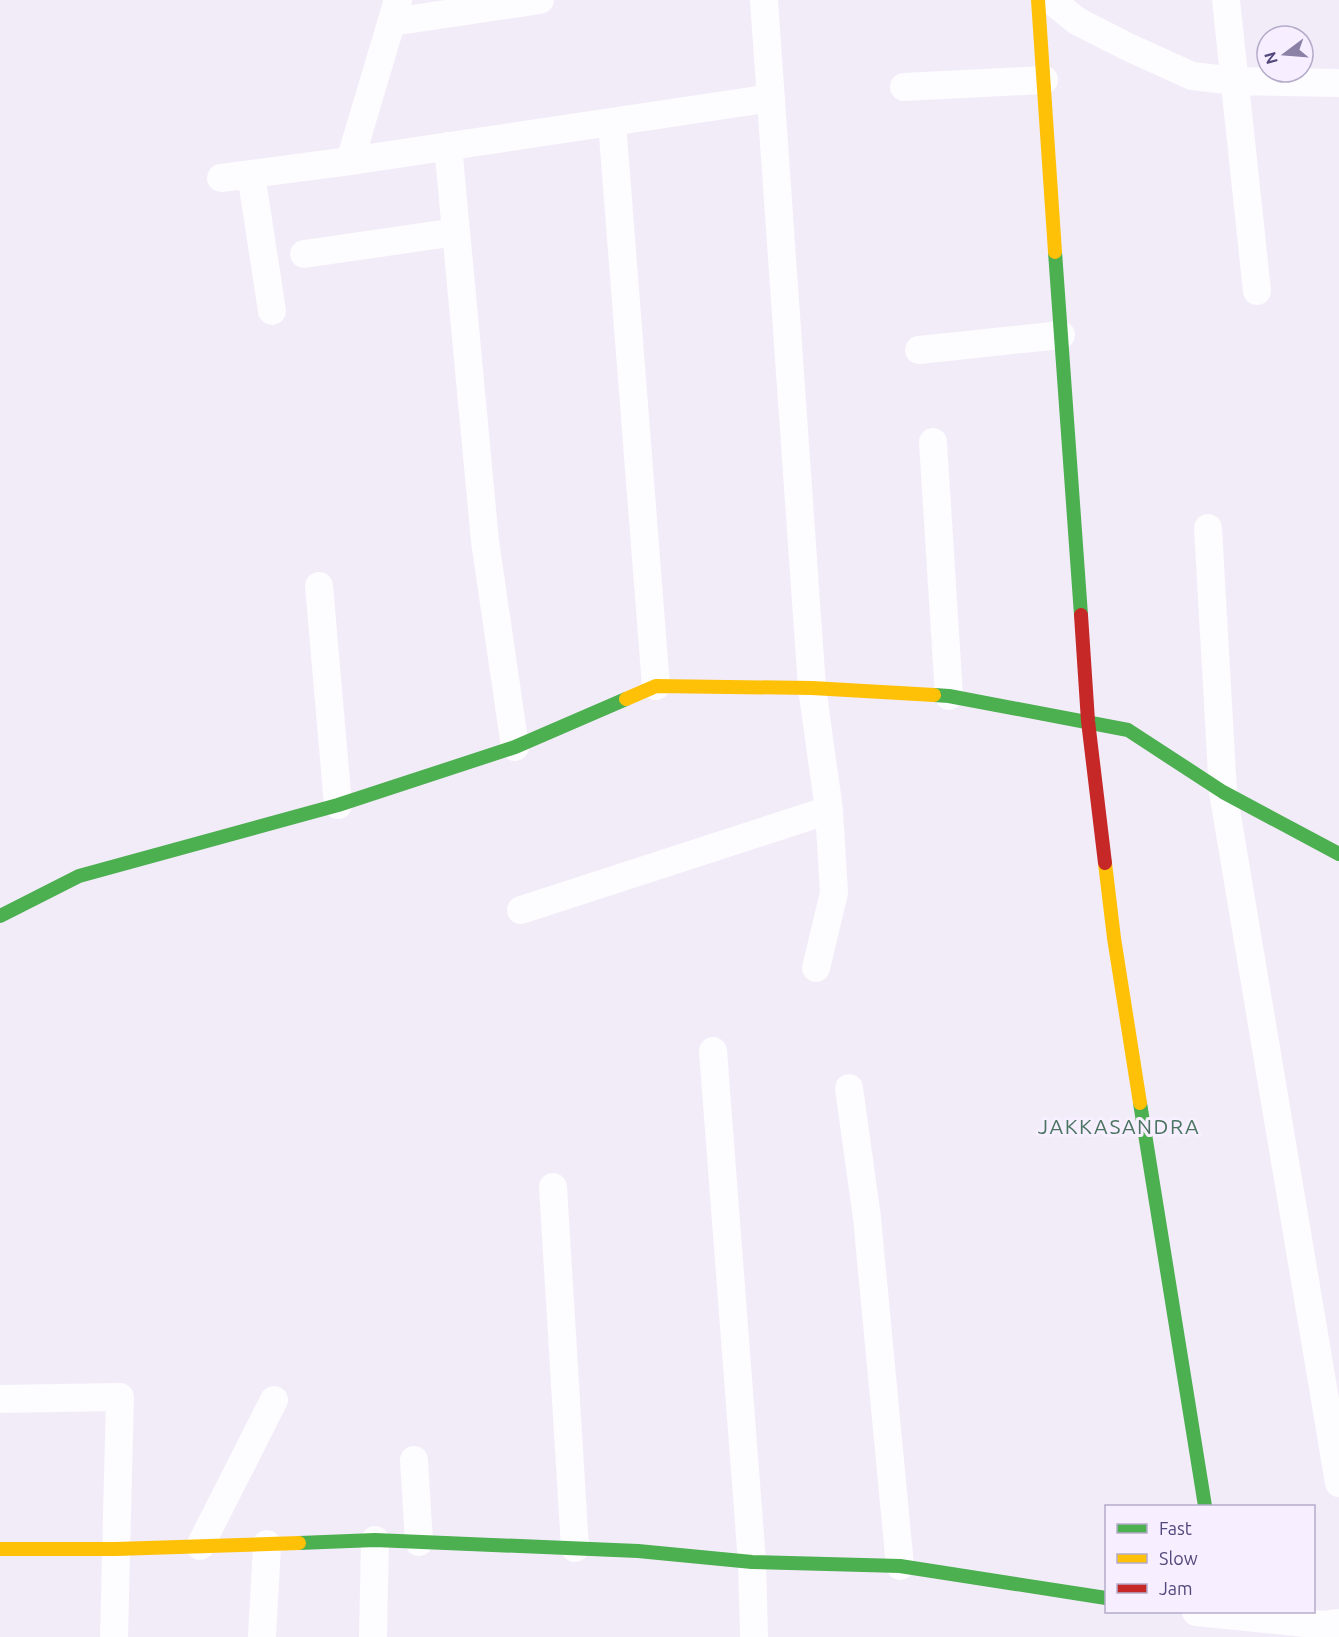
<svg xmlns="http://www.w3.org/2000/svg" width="1339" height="1637" font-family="Ubuntu,sans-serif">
<rect width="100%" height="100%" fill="#f2ecf9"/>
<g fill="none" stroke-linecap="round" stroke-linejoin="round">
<path stroke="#fdfcfe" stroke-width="28" d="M764,0L812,688L829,810L834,893L816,968
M1051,0L1077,21L1128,47L1192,76L1235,81L1339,83
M1226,0L1257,291
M392,22L540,0
M904,87L1044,80
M612,123L656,686
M448,146L485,541L515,747
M350,161L398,0
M251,174L272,311
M221,178L350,161L771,98
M304,254L456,232
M919,350L1061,335
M933,442L949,696
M1208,528L1223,792L1339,1483
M319,586L338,805
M521,910L829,810
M713,1051L752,1562L754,1637
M849,1088L867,1218L900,1566
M553,1187L575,1548
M0,1399L120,1397L114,1636
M414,1460L419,1542
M200,1546L274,1400
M1196,1612L1324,1625L1339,1623
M262,1637L267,1544
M373,1637L375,1540"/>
<path stroke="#4caf50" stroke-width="14" d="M1055,252L1081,615
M934,695L949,696L1128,730L1223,792L1339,854
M0,916L79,876L338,805L515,747L626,699
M1140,1103L1205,1506
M299,1543L375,1540L638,1551L752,1562L900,1566L1106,1598"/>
<path stroke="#ffc107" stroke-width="14" d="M1038,0L1055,252
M626,699L656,686L812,688L934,695
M1105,863L1114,938L1140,1103
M0,1549H116L299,1543"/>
<path stroke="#c62828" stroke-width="14" d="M1081,615L1088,721L1105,863"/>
</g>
<g text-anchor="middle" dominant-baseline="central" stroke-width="6" stroke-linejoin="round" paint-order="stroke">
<g font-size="21" letter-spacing="1.5" fill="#4a7461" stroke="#f7efff">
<text x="1119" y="1126">JAKKASANDRA</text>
</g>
</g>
<rect x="1105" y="1505" width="210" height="108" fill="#f7efff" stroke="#b5acca" stroke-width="1.5"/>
<rect x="1117" y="1524" width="30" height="9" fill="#4caf50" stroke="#b5acca" stroke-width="1.5"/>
<text x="1159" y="1535" font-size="18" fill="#53487b">Fast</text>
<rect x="1117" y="1554" width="30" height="9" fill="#ffc107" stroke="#b5acca" stroke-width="1.5"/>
<text x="1159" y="1565" font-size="18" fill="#53487b">Slow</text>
<rect x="1117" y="1584" width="30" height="9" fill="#c62828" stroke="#b5acca" stroke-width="1.5"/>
<text x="1159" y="1595" font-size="18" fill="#53487b">Jam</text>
<g transform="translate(1285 54) rotate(254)"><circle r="28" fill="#f7efff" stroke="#b5acca" stroke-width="1.5"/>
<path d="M0-4.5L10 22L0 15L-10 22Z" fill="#8b81a7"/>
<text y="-9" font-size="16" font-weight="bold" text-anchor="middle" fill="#53487b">N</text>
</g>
</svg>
